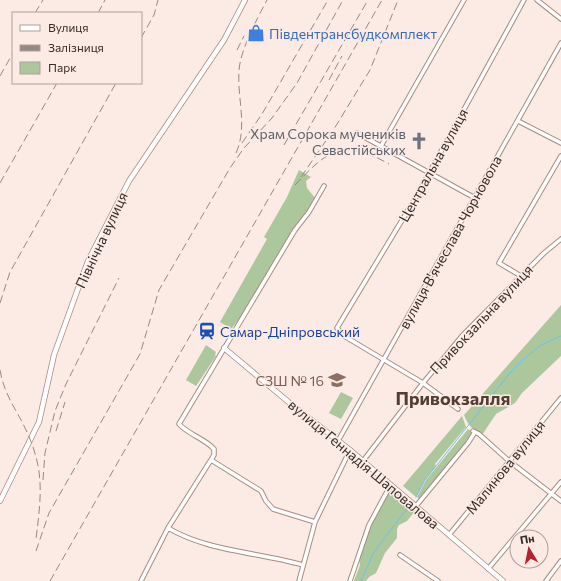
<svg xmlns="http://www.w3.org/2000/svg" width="561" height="581" font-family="Commissioner,sans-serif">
<rect width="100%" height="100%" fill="#fcebe4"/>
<path fill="#acc79c" d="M299,170L311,177L306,181L307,188L315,198L314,201L301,219L243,314L231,329L220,322L267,239L264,237L287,197Z
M561,305V356L522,393L515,403L496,414L482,435C473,429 468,426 464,415Z
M206,345L216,352L215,355L216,356L196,386L186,380Z
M341,392L353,398L341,419L329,413Z
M462,416L466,427L435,464L436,466L425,480L416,497L403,486Z
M468,429L473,433L468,441L419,499L417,497L426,480Z
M390,490L416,510L407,521L399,525L397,529V538L385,553L376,573L369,577L366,581H354L360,565L359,557L366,535Z"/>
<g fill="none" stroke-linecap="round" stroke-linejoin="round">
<path stroke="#68c3ef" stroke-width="1" d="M416,497L425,480L509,374L525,358L541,345L561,336
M361,581L374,552L410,505"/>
<g stroke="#a68d82" stroke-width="5.5">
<path id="minor" d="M537,0L561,19
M518,121L561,143
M357,133L475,198
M381,146L464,0
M521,276L499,263L561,156
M458,409L423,383L344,336L337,328L416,197L524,0
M473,431L479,434L509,461L561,501
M338,441L561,43
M211,460L261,491L266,501L273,509L315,522
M363,461L423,383L462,336L544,253L561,239
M416,506L468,443L475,432
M168,528C209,552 259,552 303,565
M449,535L561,398
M400,555L438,581
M488,569L561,482
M141,581L168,528L214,455V449C204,438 189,435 179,424L295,230L309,212L324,186
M299,581L315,522L350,450
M350,581L369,525L390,486
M546,581L561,561"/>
</g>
<g stroke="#a68d82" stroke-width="6">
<path id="tertiary" d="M224,348L291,404L350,450L503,581
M0,501L39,422L54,355L88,261L129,181L224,40L245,0"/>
</g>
<use href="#minor" stroke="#fff" stroke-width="3.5"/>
<use href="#tertiary" stroke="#fff" stroke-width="4.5"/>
<path stroke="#968882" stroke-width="1" stroke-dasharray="8 4" stroke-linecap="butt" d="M35,13L43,0
M98,13L105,0
M141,38L154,15L158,0
M237,50L244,36
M0,76L13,53
M329,80L342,56
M242,143L262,114L328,0
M284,145L368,0
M236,153C248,126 237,99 239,71C240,50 257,19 267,0
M301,177L334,129L370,70L398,0
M0,183L57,83
M295,185C329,149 343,138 389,164
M0,303L10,272L116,83
M0,370C4,395 17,410 27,432C45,472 41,497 36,539
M56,431L65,402
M43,480L45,453L55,411L66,384L119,278
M36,551L49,513L140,354L159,290L230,168L244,148L272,118L297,83L343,0
M50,581L382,0"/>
</g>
<defs>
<g id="shop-bare" transform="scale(1.38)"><path d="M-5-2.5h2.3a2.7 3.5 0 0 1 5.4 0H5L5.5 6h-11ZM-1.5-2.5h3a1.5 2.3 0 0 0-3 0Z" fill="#3f7fe0" stroke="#fcebe4" stroke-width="2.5" paint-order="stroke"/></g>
<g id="church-bare" transform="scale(1.38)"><path d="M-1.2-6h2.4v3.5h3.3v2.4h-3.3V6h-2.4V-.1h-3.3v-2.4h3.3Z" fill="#6b7280" stroke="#fcebe4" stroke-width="2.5" paint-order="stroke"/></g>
<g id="station-bare" transform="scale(1.38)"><path d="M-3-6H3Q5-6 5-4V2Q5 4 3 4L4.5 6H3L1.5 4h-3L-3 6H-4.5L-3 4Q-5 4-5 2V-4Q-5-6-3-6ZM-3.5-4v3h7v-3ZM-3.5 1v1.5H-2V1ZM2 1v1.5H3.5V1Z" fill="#1a4fb4" stroke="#fcebe4" stroke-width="2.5" paint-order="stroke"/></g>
<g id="school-bare" transform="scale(1.38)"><path d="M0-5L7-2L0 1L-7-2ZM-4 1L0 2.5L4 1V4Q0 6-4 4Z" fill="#8d6e63" stroke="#fcebe4" stroke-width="2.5" paint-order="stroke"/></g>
</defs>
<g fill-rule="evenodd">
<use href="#shop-bare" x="256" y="33"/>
<use href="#church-bare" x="419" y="141"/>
<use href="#station-bare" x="207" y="331"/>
<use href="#school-bare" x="337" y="380"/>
</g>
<g text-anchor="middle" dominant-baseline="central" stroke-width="3" stroke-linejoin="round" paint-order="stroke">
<g font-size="14" fill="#366cbe" stroke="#fcebe4" text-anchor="start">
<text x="269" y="33">Південтрансбудкомплект</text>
</g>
<g font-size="14" fill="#5b616d" stroke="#fcebe4" text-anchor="end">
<text x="406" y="133">Храм Сорока мучеників<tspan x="406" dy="16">Севастійських</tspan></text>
</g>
<g font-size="14" fill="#362c27" stroke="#fcebe4">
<text transform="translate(433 165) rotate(-61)">Центральна вулиця</text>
<text transform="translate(101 240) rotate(-65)">Північна вулиця</text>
<text transform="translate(450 242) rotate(-61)">вулиця В'ячеслава Чорновола</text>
<text transform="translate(481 319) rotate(-47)">Привокзальна вулиця</text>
<text transform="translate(364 464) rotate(40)">вулиця Геннадія Шаповалова</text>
<text transform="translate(505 467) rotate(-51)">Малинова вулиця</text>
</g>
<g font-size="14" fill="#164399" stroke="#fcebe4" text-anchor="start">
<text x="220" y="331">Самар-Дніпровський</text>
</g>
<g font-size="14" fill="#785e54" stroke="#fcebe4" text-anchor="end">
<text x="324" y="380">СЗШ № 16</text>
</g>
<g font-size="18" font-weight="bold" fill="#543e34" stroke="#fcebe4">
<text x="453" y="398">Привокзалля</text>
</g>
</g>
<rect x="12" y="12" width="130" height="72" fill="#fcebe4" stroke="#ad9f98"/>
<rect x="20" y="25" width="20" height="6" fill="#ffffff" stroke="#ad9f98"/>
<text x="48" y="32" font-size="12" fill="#362c27">Вулиця</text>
<rect x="20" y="45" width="20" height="6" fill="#968882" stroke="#ad9f98"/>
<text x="48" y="52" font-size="12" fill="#362c27">Залізниця</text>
<rect x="20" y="62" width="20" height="12" fill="#acc79c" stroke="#ad9f98"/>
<text x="48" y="72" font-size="12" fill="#362c27">Парк</text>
<g transform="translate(529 549) rotate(350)"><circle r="19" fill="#fcebe4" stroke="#ad9f98"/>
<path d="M0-3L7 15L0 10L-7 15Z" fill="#b4232d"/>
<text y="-6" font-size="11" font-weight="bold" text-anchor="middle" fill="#362c27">Пн</text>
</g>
</svg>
